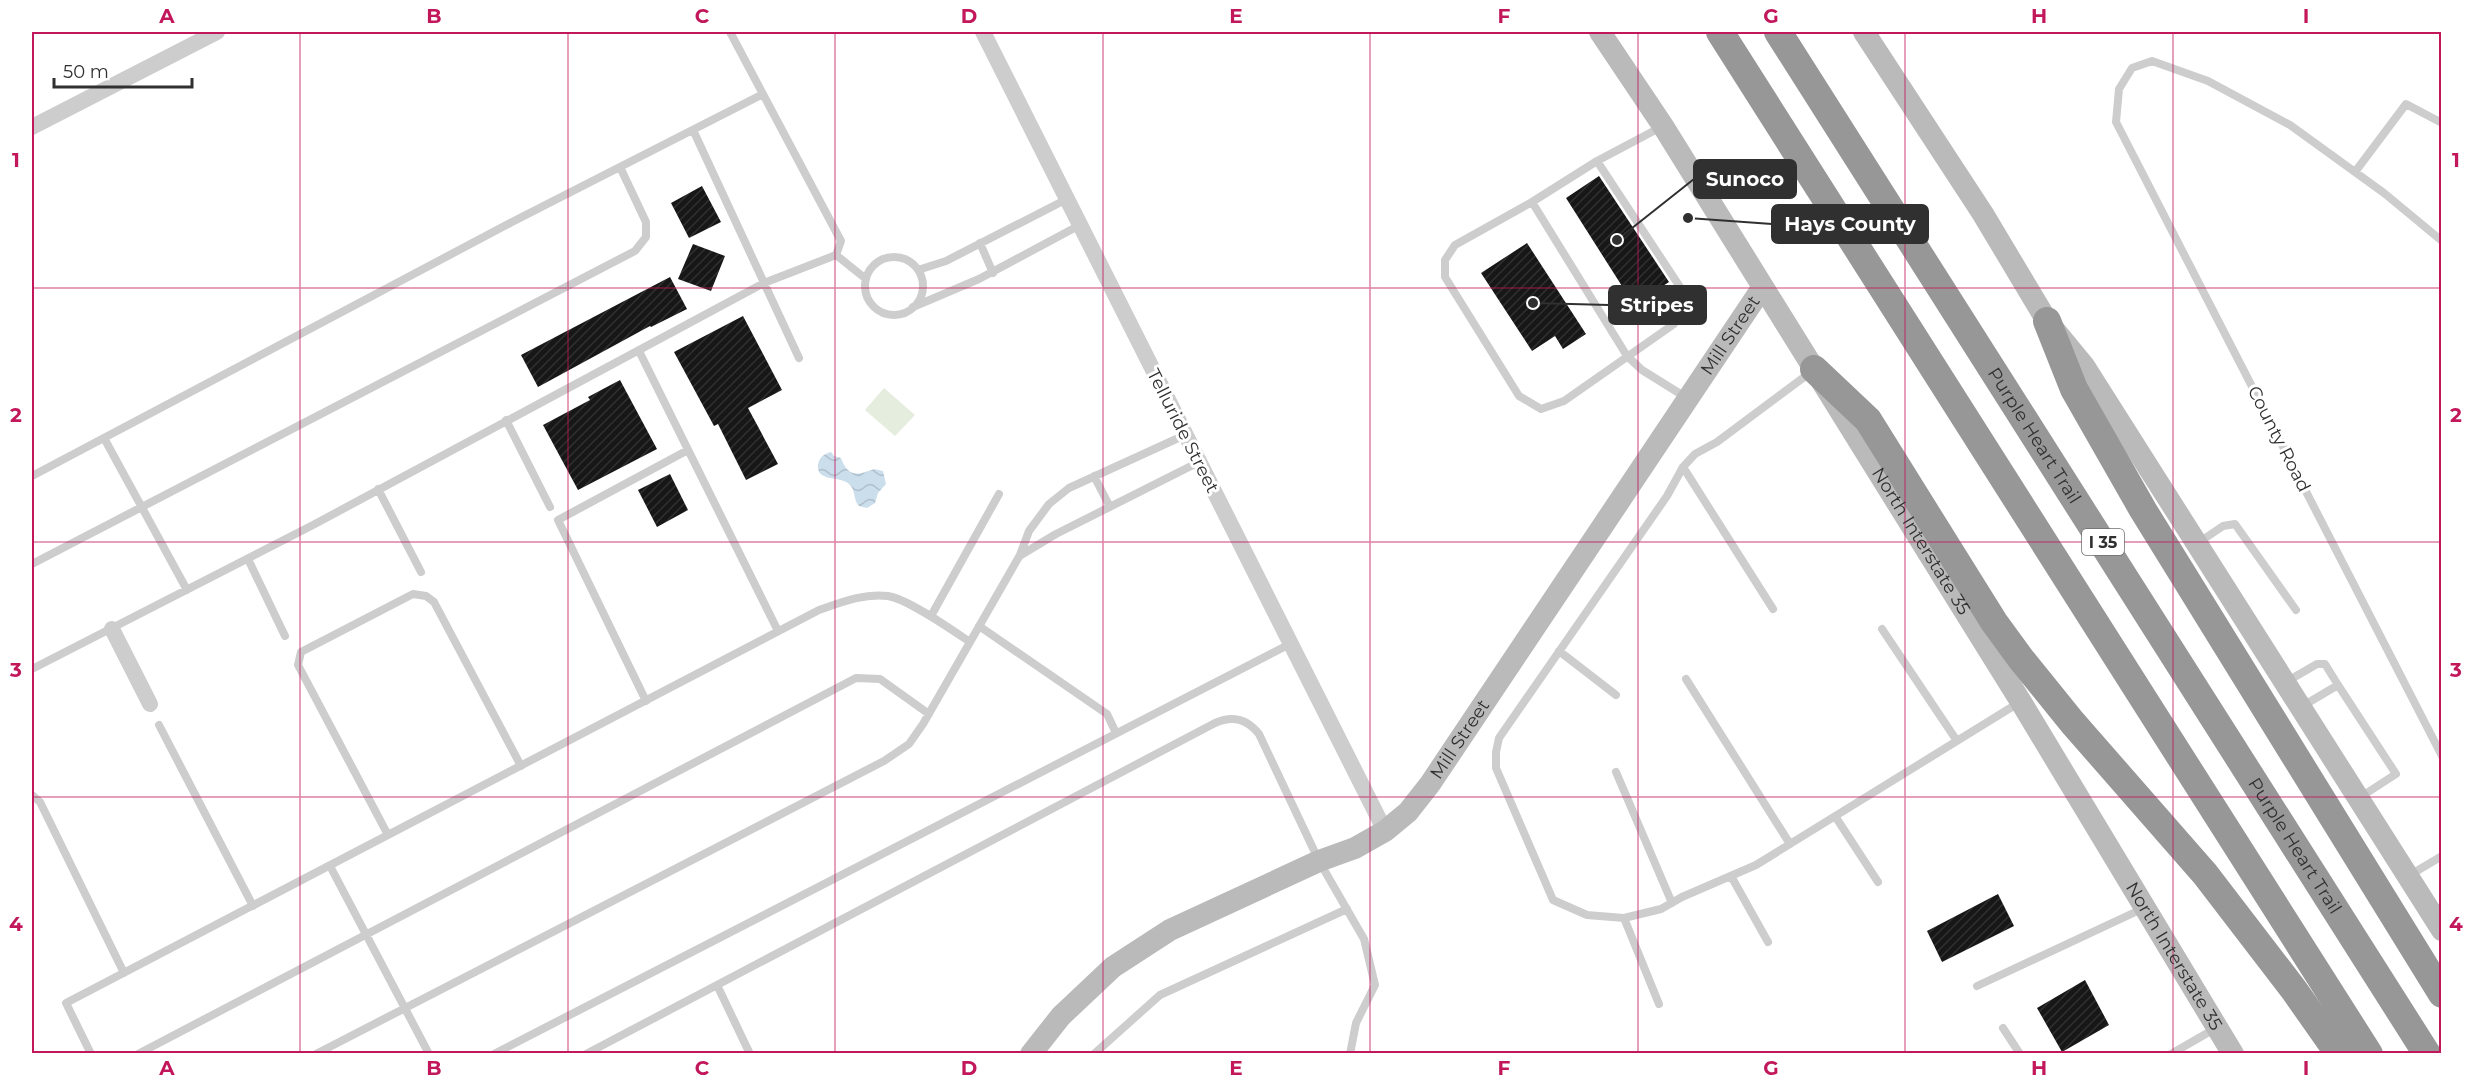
<svg xmlns="http://www.w3.org/2000/svg" width="2473" height="1085" font-family="Montserrat,sans-serif">
<defs>
<pattern id="water-waves" width="16" height="10" patternUnits="userSpaceOnUse" patternTransform="scale(1.5)"><rect width="16" height="10" fill="#cbdeec"/><path d="M0 5q4-4 8 0t8 0" fill="none" stroke="#afbfcb"/></pattern>
<pattern id="building-hatch" width="6" height="6" patternUnits="userSpaceOnUse" patternTransform="scale(1.5)"><rect width="6" height="6" fill="#171717"/><path d="M-1 1l2-2M0 6l6-6M5 7l2-2" fill="none" stroke="#303030"/></pattern>
</defs>
<rect width="100%" height="100%" fill="#fff"/>
<path fill="#e5edde" d="M884,388L915,415L895,436L865,410Z"/>
<path fill="url(#water-waves)" d="M831,452L834,456L841,458C848,478 858,475 874,469L883,471L886,484L878,493L875,503L867,508L859,506C853,500 856,491 850,485C842,475 816,483 818,465C819,457 824,454 831,452Z"/>
<path fill="url(#building-hatch)" d="M1599,176L1669,282L1634,305L1566,198Z
M702,186L721,222L689,238L671,203Z
M1527,243L1586,334L1563,349L1555,336L1532,351L1481,273Z
M693,244L725,256L711,291L678,279Z
M670,277L687,309L651,327L650,326L538,387L521,355Z
M743,316L782,390L748,408L778,464L746,480L718,424L714,426L674,352Z
M620,380L657,449L578,490L543,425L590,400L588,397Z
M670,474L688,510L657,527L638,490Z
M1998,894L2014,926L1942,962L1927,931Z
M2085,980L2109,1025L2062,1052L2037,1008Z"/>
<g fill="none" stroke-linecap="round" stroke-linejoin="round">
<path stroke="#cdcdcd" stroke-width="8" d="M693,130L799,358
M1597,161L1682,290L1681,308L1674,324L1564,401L1541,409L1519,396L1445,277V260L1455,245L1532,202L1597,161L1663,126
M2355,172L2406,104L2442,123
M1532,202L1627,356L1642,370L1687,398
M2442,241L2384,193L2290,125L2208,81L2152,61L2132,68L2119,89L2116,122L2442,756
M980,243L993,273
M836,255L866,279
M865 286a29 29 0 1 1 58 0a29 29 0 1 1-58 0Z
M918,270L946,261L1067,199
M913,307L979,279L1080,225
M639,351L778,631
M1811,372L1717,442L1695,454L1683,467L1667,496L1499,738L1496,752V768L1553,900L1587,915L1624,918L1661,909L1682,897L1756,865L2020,702
M506,420L550,507
M104,438L187,590
M1683,467L1773,609
M32,476L512,222L763,94
M1094,476L1110,507
M378,489L421,572
M2198,543L2223,526L2235,524L2296,610
M1021,555L1056,534L1199,462
M248,559L285,636
M32,564L635,251L646,237V222L620,167
M931,616L999,494
M979,626L1107,714L1116,733
M1882,629L1957,741
M1559,651L1616,695
M32,669L313,525L764,283L836,255L841,241L730,32
M1686,679L1790,844
M2286,682L2317,664H2325L2338,685
M646,701L558,520L688,450
M2301,707L2338,685L2396,774L2359,798
M159,725L253,906
M1616,772L1672,903
M32,795L40,802L124,973
M1835,816L1878,882
M388,835L298,665L301,652L413,594L426,596L434,602L521,766
M330,866L429,1054
M2410,875L2442,856
M1731,876L1768,942
M1624,918L1659,1004
M717,985L750,1054
M1977,986L2144,908
M2003,1028L2020,1054
M91,1054L66,1003L819,610C842,602 864,593 888,596C908,599 952,630 970,642
M138,1054L856,678L880,679L929,714
M316,1054L884,761L909,744L923,724L1020,555L1029,531L1049,504L1069,488L1185,435
M494,1054L1290,644
M586,1054L1215,723C1233,715 1247,719 1259,734L1319,861L1364,939L1375,985L1356,1023L1350,1054
M1094,1054L1160,995L1347,909
M2171,1054L2216,1028"/>
<path stroke="#cdcdcd" stroke-width="16" d="M983,32L1385,831
M32,127L217,32
M112,629L150,704"/>
<g stroke="#bababa" stroke-width="22">
<path id="s1" d="M1600,32L1663,126L2021,702L2233,1054"/>
<path d="M1864,32L1983,214L2047,321L2084,366L2442,930"/>
<path id="s2" d="M1031,1054L1061,1016L1113,967L1170,930L1319,861L1355,848L1385,831L1408,812L1430,784L1762,288"/>
</g>
<g stroke="#979797" stroke-width="28">
<path d="M1720,32L2369,1054"/>
<path id="s3" d="M1778,32L2427,1054"/>
<path d="M2047,321L2074,389L2143,510L2442,994"/>
<path d="M1814,369L1868,420L1994,622L2021,659L2072,722L2205,874L2294,990L2339,1054"/>
</g>
</g>
<path fill="none" stroke="#c2185b" stroke-width="1.5" stroke-opacity="0.55" d="M300,32V1054M568,32V1054M835,32V1054M1103,32V1054M1370,32V1054M1638,32V1054M1905,32V1054M2173,32V1054M32,288H2442M32,542H2442M32,797H2442"/>
<g text-anchor="middle" dominant-baseline="central" stroke-width="6" stroke-linejoin="round" paint-order="stroke">
<rect fill="#fff" stroke="#6e6e6e" stroke-width="1.5" x="2082" y="529" width="42" height="26" rx="4.5"/>
<g font-size="16" font-weight="bold" fill="#303030">
<text x="2103" y="542">I 35</text>
</g>
<g font-size="18" fill="#303030" stroke="#fff">
<text stroke="none"><textPath href="#s2" startOffset="1030">Mill Street</textPath></text>
<text transform="translate(1183 431) rotate(63)">Telluride Street</text>
<text stroke="none"><textPath href="#s3" startOffset="478">Purple Heart Trail</textPath></text>
<text transform="translate(2279 439) rotate(63)">County Road</text>
<text stroke="none"><textPath href="#s1" startOffset="602">North Interstate 35</textPath></text>
<text stroke="none"><textPath href="#s2" startOffset="544">Mill Street</textPath></text>
<text stroke="none"><textPath href="#s3" startOffset="964">Purple Heart Trail</textPath></text>
<text stroke="none"><textPath href="#s1" startOffset="1088">North Interstate 35</textPath></text>
</g>
</g>
<path fill="none" stroke="#303030" stroke-width="2" d="M1617 240L1694 179M1688 218L1772 224M1533 303L1609 305"/>
<g fill="#303030" stroke="#fff" stroke-width="2">
<circle cx="1617" cy="240" r="6"/>
<circle cx="1688" cy="218" r="6"/>
<circle cx="1533" cy="303" r="6"/>
</g>
<g fill="#303030" stroke="#303030" stroke-width="2">
<rect x="1694" y="160" width="102" height="38" rx="6"/>
<rect x="1772" y="205" width="156" height="38" rx="6"/>
<rect x="1609" y="286" width="97" height="38" rx="6"/>
</g>
<g font-size="20" text-anchor="middle" font-weight="bold" fill="#fff">
<text x="1745" y="186">Sunoco</text>
<text x="1850" y="231">Hays County</text>
<text x="1657" y="312">Stripes</text>
</g>
<rect width="2473" height="1085" fill="none" stroke="#ffffff" stroke-width="66"/>
<path d="M54 78v9h138v-9" fill="none" stroke="#303030" stroke-width="3"/>
<text x="63" y="78" font-size="18" fill="#303030" stroke="#ffffff" stroke-width="4.5" paint-order="stroke">50 m</text>
<rect x="33" y="33" width="2407" height="1019" fill="none" stroke="#c2185b" stroke-width="2"/>
<g font-size="20" text-anchor="middle" font-weight="bold" fill="#c2185b">
<text x="167" y="23">A</text>
<text x="434" y="23">B</text>
<text x="702" y="23">C</text>
<text x="969" y="23">D</text>
<text x="1236" y="23">E</text>
<text x="1504" y="23">F</text>
<text x="1771" y="23">G</text>
<text x="2039" y="23">H</text>
<text x="2306" y="23">I</text>
<text x="16" y="167">1</text>
<text x="2456" y="167">1</text>
<text x="16" y="422">2</text>
<text x="2456" y="422">2</text>
<text x="16" y="677">3</text>
<text x="2456" y="677">3</text>
<text x="16" y="931">4</text>
<text x="2456" y="931">4</text>
<text x="167" y="1075">A</text>
<text x="434" y="1075">B</text>
<text x="702" y="1075">C</text>
<text x="969" y="1075">D</text>
<text x="1236" y="1075">E</text>
<text x="1504" y="1075">F</text>
<text x="1771" y="1075">G</text>
<text x="2039" y="1075">H</text>
<text x="2306" y="1075">I</text>
</g>
</svg>
